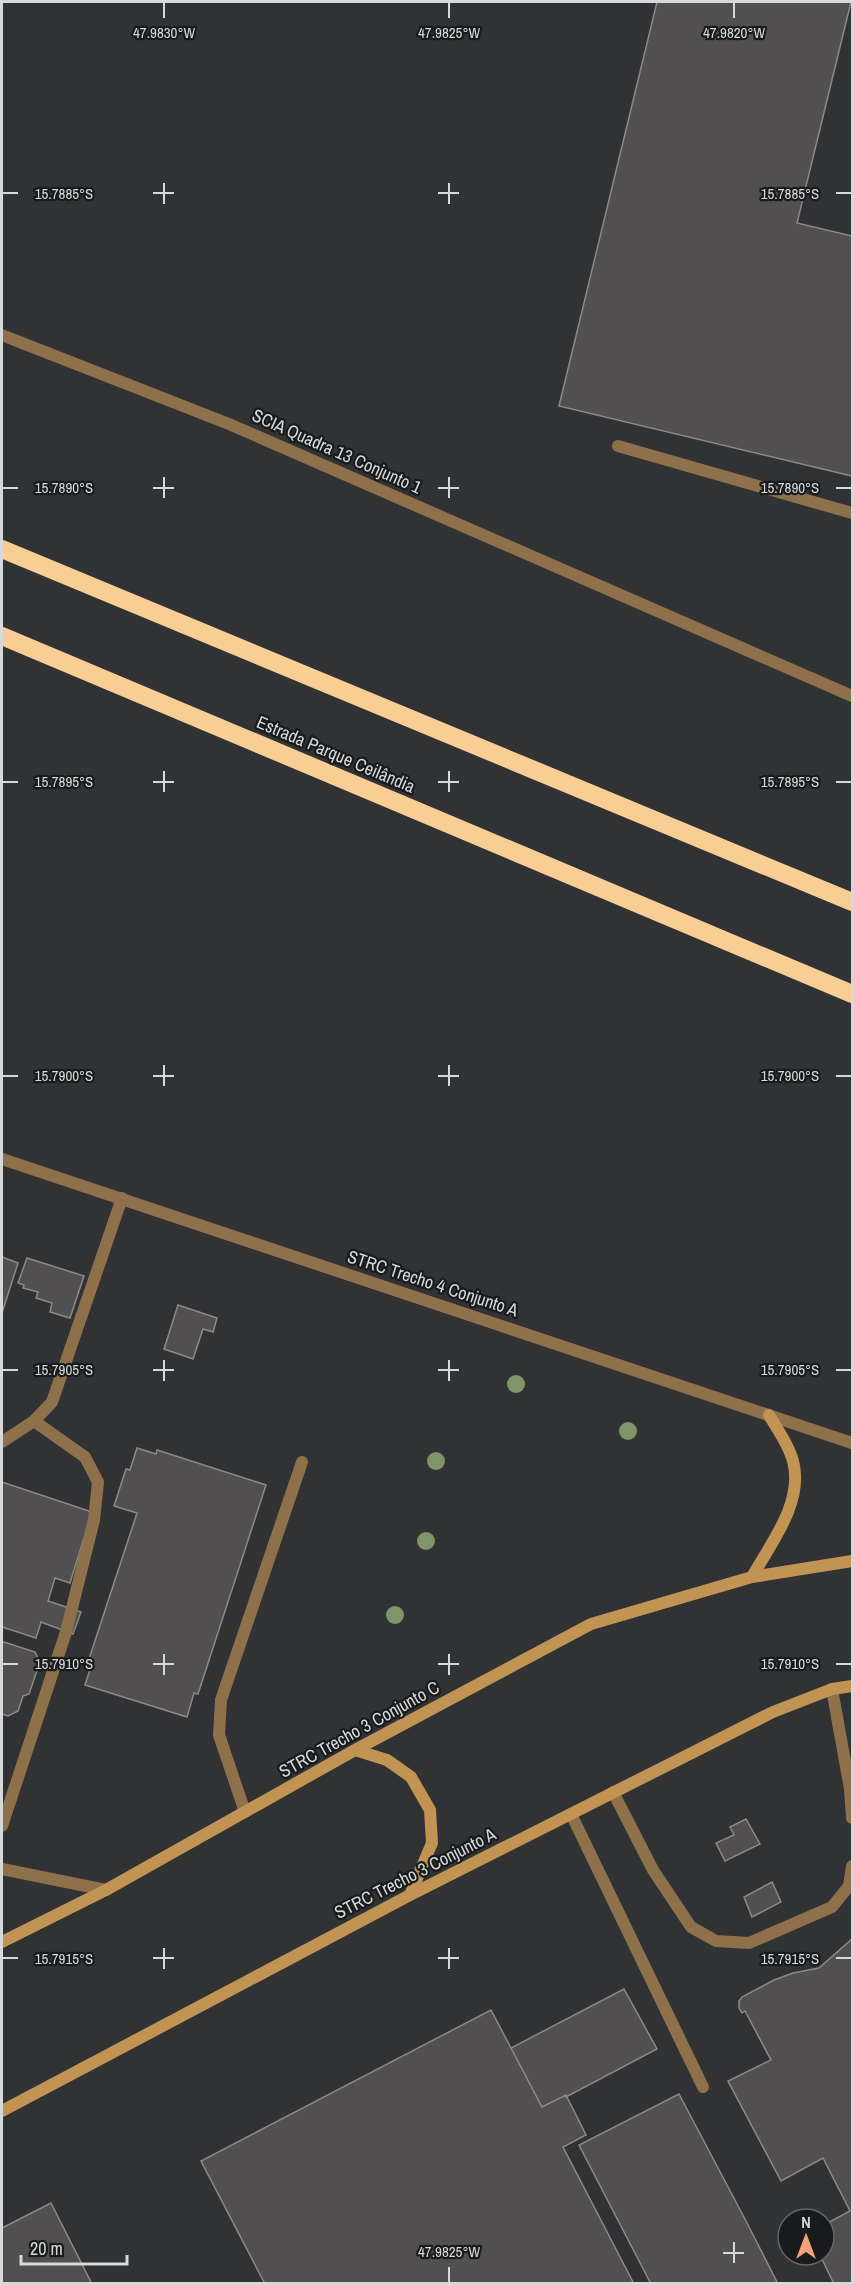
<svg xmlns="http://www.w3.org/2000/svg" width="854" height="2285" font-family="'Archivo Narrow',sans-serif">
<rect width="100%" height="100%" fill="#303234"/>
<path fill="#524f50" stroke="#8d898b" stroke-width="1.5" d="M657,2H851L797,223L852,236V476L559,406Z
M2,1257L18,1263L2,1313Z
M27,1258L84,1276L70,1318L50,1312L52,1303L36,1298L38,1292L23,1288L24,1285L18,1283Z
M178,1305L217,1318L213,1332L203,1329L193,1359L164,1349Z
M137,1448L156,1454L157,1450L266,1485L198,1694L194,1693L187,1717L85,1685L93,1660L89,1659L137,1513L114,1506L126,1469L130,1470Z
M2,1482L92,1512L70,1583L55,1578L48,1601L81,1612L73,1634L41,1622L36,1638L2,1627Z
M4,1642L35,1652L40,1662L29,1694L23,1696L18,1711L8,1716L2,1714V1643Z
M746,1819L760,1844L725,1861L716,1843L734,1835L730,1827Z
M772,1882L781,1902L752,1917L744,1897Z
M852,1939V2284H834L820,2255H824V2225L850,2211L823,2158L781,2181L728,2081L771,2060L745,2011L742,2013L739,2008V2001L742,1997L774,1980L793,1973L819,1968Z
M624,1989L657,2049L566,2097V2095L542,2107L511,2048Z
M491,2010L542,2107L566,2095L586,2135L563,2147L634,2284H265L201,2161Z
M679,2094L746,2221L778,2284H651L579,2145Z
M51,2203L92,2284H2V2228Z"/>
<g fill="none" stroke-linecap="round" stroke-linejoin="round">
<path stroke="#8e714b" stroke-width="12" d="M618,446L852,513
M2,1442L34,1421L52,1402L122,1198
M832,1689L850,1789L852,1818
M613,1792L653,1870L691,1927L716,1941L749,1943L832,1907L849,1886L852,1866
M245,1812L219,1735L221,1700L302,1462
M571,1814L703,2087
M2,1826L66,1632L94,1520L98,1482L85,1457L34,1421"/>
<path stroke="#8e714b" stroke-width="12" d="M2,335L229,424L852,696
M2,1159L852,1443
M2,1869L106,1890"/>
<path stroke="#c29454" stroke-width="12" d="M752,1577C771,1543 804,1502 793,1461C789,1445 777,1429 769,1415
M355,1750L387,1760L411,1777L430,1810L432,1843L410,1895
M2,1942L106,1890L355,1750L591,1624L752,1577L852,1561
M2,2111L410,1895L773,1712L832,1689L852,1686"/>
<path stroke="#f9ce95" stroke-width="18" d="M2,549L852,902
M2,636L852,994"/>
</g>
<g fill="#7f9468">
<circle cx="516" cy="1384" r="9"/>
<circle cx="628" cy="1431" r="9"/>
<circle cx="436" cy="1461" r="9"/>
<circle cx="426" cy="1541" r="9"/>
<circle cx="395" cy="1615" r="9"/>
</g>
<path fill="none" stroke="#d6d8d9" stroke-width="2" d="M164,3V18M449,3V18M734,3V18M164,183V204M449,183V204M3,193H18M153,193H174M438,193H459M836,193H851M164,477V498M449,477V498M3,488H18M153,488H174M438,488H459M836,488H851M164,771V792M449,771V792M3,782H18M153,782H174M438,782H459M836,782H851M164,1065V1086M449,1065V1086M3,1076H18M153,1076H174M438,1076H459M836,1076H851M164,1360V1381M449,1360V1381M3,1370H18M153,1370H174M438,1370H459M836,1370H851M164,1654V1675M449,1654V1675M3,1664H18M153,1664H174M438,1664H459M836,1664H851M164,1948V1969M449,1948V1969M3,1958H18M153,1958H174M438,1958H459M836,1958H851M734,2242V2263M723,2253H744M449,2267V2282"/>
<g text-anchor="middle" dominant-baseline="central" stroke-width="4.5" stroke-linejoin="round" paint-order="stroke">
<g font-size="18" fill="#d6d8d9" stroke="#191a1b">
<text transform="translate(337 451) rotate(24)">SCIA Quadra 13 Conjunto 1</text>
<text transform="translate(336 754) rotate(23)">Estrada Parque Ceilândia</text>
<text transform="translate(433 1283) rotate(18)">STRC Trecho 4 Conjunto A</text>
<text transform="translate(359 1729) rotate(-29)">STRC Trecho 3 Conjunto C</text>
<text transform="translate(415 1873) rotate(-27)">STRC Trecho 3 Conjunto A</text>
</g>
</g>
<g font-size="15" text-anchor="middle" fill="#d6d8d9" stroke="#191a1b" stroke-width="4.5" stroke-linejoin="round" paint-order="stroke">
<text x="164" y="38">47.9830°W</text>
<text x="449" y="38">47.9825°W</text>
<text x="734" y="38">47.9820°W</text>
<text x="64" y="199">15.7885°S</text>
<text x="790" y="199">15.7885°S</text>
<text x="64" y="493">15.7890°S</text>
<text x="790" y="493">15.7890°S</text>
<text x="64" y="787">15.7895°S</text>
<text x="790" y="787">15.7895°S</text>
<text x="64" y="1081">15.7900°S</text>
<text x="790" y="1081">15.7900°S</text>
<text x="64" y="1375">15.7905°S</text>
<text x="790" y="1375">15.7905°S</text>
<text x="64" y="1669">15.7910°S</text>
<text x="790" y="1669">15.7910°S</text>
<text x="64" y="1964">15.7915°S</text>
<text x="790" y="1964">15.7915°S</text>
<text x="449" y="2257">47.9825°W</text>
</g>
<rect width="854" height="2285" fill="none" stroke="#d6d8d9" stroke-width="6"/>
<g transform="translate(806 2237)"><circle r="28" fill="#191a1b" stroke="#656667" stroke-width="1.5"/>
<path d="M0-4.5L10 22L0 15L-10 22Z" fill="#f1a27b"/>
<text y="-9" font-size="16" font-weight="bold" text-anchor="middle" fill="#d6d8d9">N</text>
</g>
<path d="M21 2255v9h106v-9" fill="none" stroke="#d6d8d9" stroke-width="3"/>
<text x="30" y="2255" font-size="18" fill="#d6d8d9" stroke="#191a1b" stroke-width="4.5" paint-order="stroke">20 m</text>
</svg>
